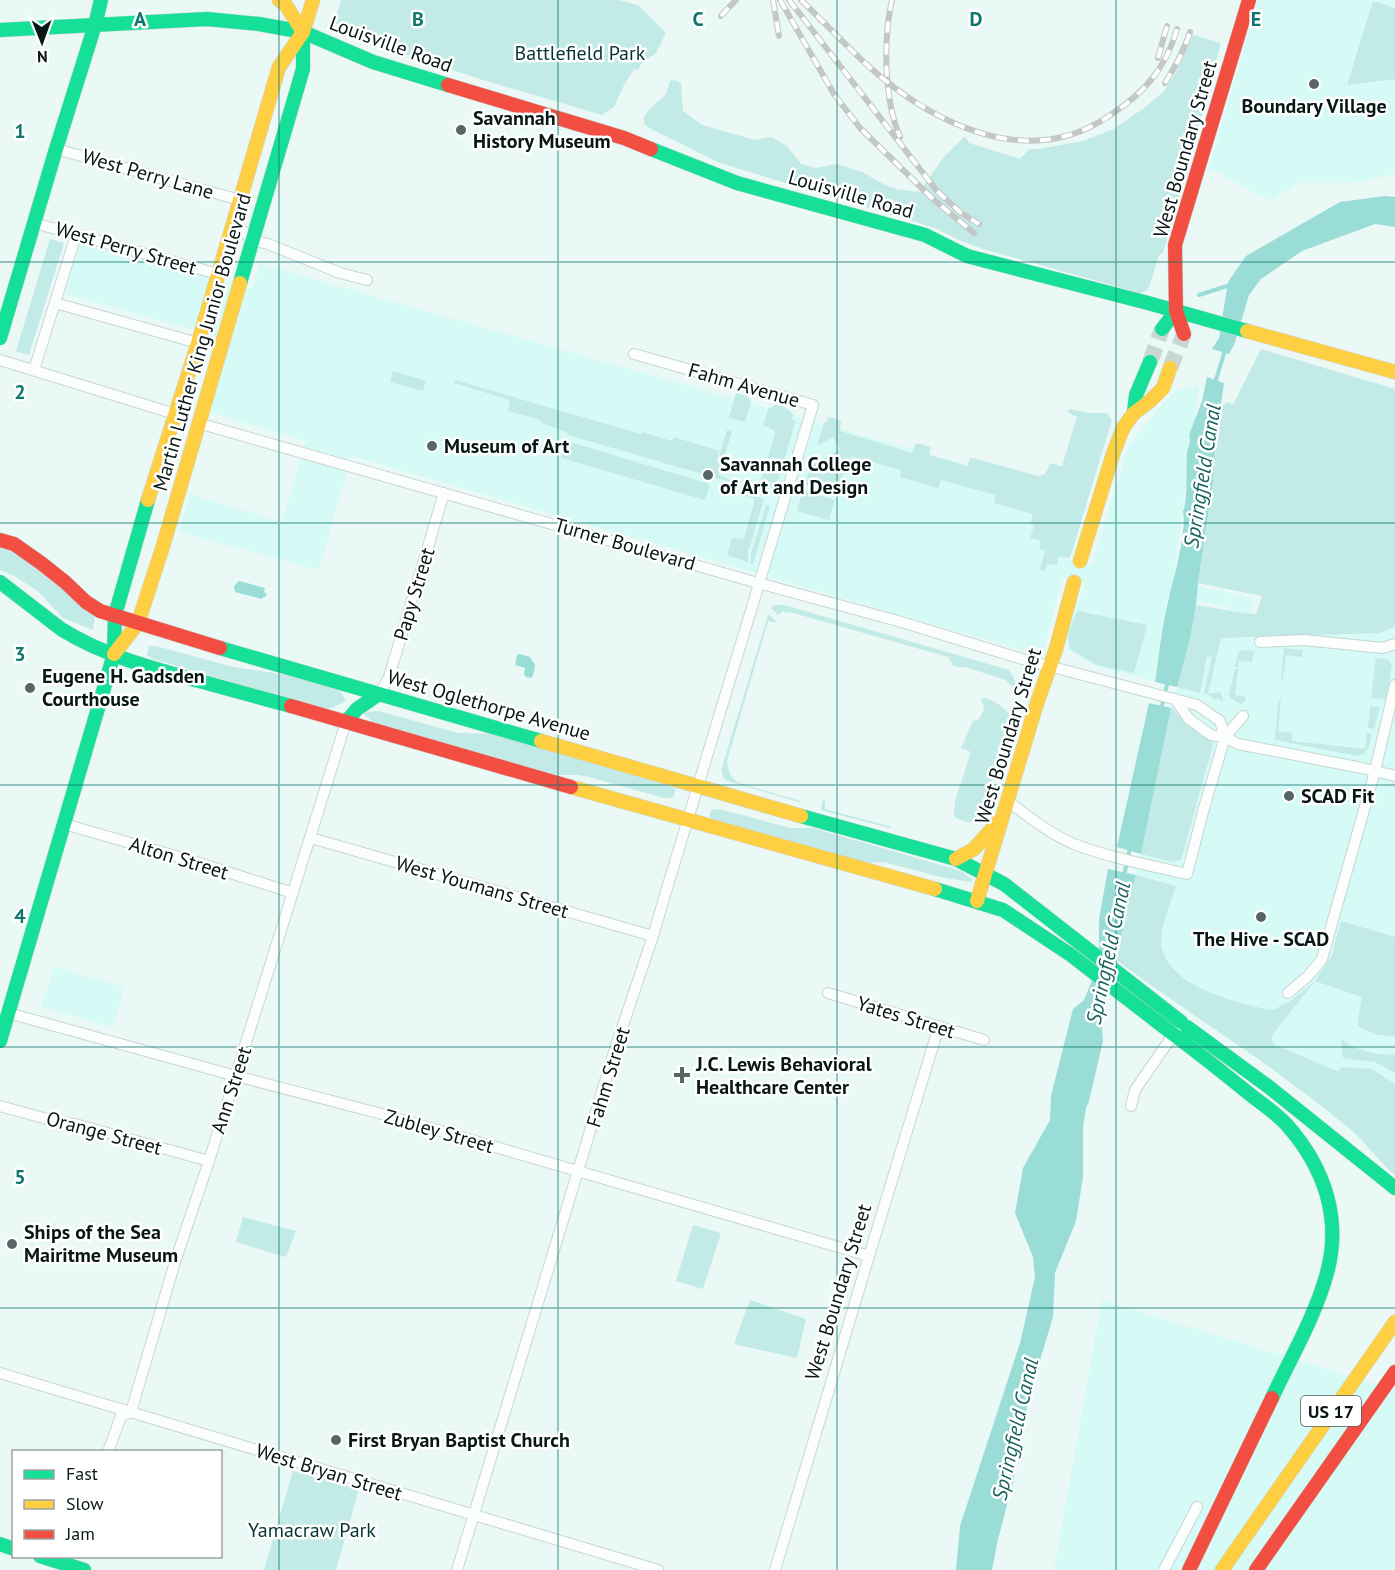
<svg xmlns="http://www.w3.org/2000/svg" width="1395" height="1570" font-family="'PT Sans',sans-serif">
<rect width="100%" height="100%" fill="#eaf8f6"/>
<path fill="#d6faf5" d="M1258,0H1395V174L1356,183H1299L1271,201L1209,168Z
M81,239L252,289L260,264L1083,498L1066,559L1092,564L1129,445L1174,391L1199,385L1173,581L1255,598L1251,611L1274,633L1259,635L1229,607L1168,597L1153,681L1096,666L1068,650L1066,635L1086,582L1062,578L1042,656L351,456L319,570L179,532L190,494L282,522L306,441L208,412L230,340L65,294Z
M1395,627V1175L1352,1131L1266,1064L1153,987L1116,960L1136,875L1171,708L1190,639L1380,633Z
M54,967L125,987L113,1027L41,1007Z
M1102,1300L1395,1390V1570H1054Z"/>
<path fill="#c2eae6" d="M341,0H619L638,5L666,33L656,53L641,64L638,70L634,69L624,85L614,107L602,115L483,80L392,50L334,23Z
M1373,1L1395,8V79L1347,85Z
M1193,35L1221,43L1184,181L1163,253L1159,255L1150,285L1146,291L1140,293L983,249L957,239L935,228L720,163L651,129L645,125L643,118L648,111L666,94L670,81L675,80L681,83L683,111L702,125L755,140L771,137L787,146L801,164L816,168L837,164L862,172L885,185L896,189L919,192L944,157L965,136L969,143L1020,159L1029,149H1039L1083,141L1114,129L1144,108L1163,92L1175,74Z
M50,239L64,243L29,355L16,351Z
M1261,349L1395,389V627L1380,633L1221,638L1208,694L1220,692L1224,702L1218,698L1216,700L1212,697L1204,693L1212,657L1207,656L1200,693L1177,687L1190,639L1196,605L1250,614H1256L1262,596L1198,583L1213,481L1220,406L1229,402L1233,405Z
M393,371L426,381L423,391L390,382Z
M455,380L641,434L642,432L672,441L674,437L719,451L715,470L727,430L732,431L719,475L729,479L730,482L568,435V433L542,423V421L537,420V419L508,411L510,400L454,383Z
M736,393L747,396L751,402L745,422L729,418Z
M775,405C783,405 790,409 794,416L791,417L792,420H795V423L776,487L762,491L747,487L749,485L759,487L775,433L774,430L765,426L764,424L768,409Z
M1070,409L1088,413H1107L1112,420L1070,558L1059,556L1057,565L1047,564L1045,571L1040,569L1045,550L1039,549L1041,542L1039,540L1030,538L1034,526L1030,524L1033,514L994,503L996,495L941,480L938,488L900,477L901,470L851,456L847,470L844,469L837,495L805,485L811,466L840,449L833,437L817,446L824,423L828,421L827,418L831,417L841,421L840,431L912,453L916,443L931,447L929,455L967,466L970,458H973L1038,476L1045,474L1050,464H1056L1058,466H1062L1077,417L1069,413L1067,411Z
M566,441L710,484L705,500L561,458Z
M803,490L835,500L829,520L797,511Z
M744,493L764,499L749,549H748V562L727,555L732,538L744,539L754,503V499L745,496Z
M766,505L770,506L753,564H751V554Z
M0,545L26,558L95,615L93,630L63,618L38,591L16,577L0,570Z
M776,605H784L1009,670C1012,676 1018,681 1013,688L1006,680L965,667H958L953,665L948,657L790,612L786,613L784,611L778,615L771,608Z
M1077,611L1147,625L1134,673L1097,665L1070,649L1068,635Z
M768,615H770L778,623L768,621L727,761C728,771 730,777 739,783L800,801L801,803L725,780L721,771Z
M149,646H156L233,667L301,677L340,691L346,701L334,707L325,709L153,659L147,655Z
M1284,648L1303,650L1302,657L1286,655L1283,679H1281Z
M1242,650L1254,651L1252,662L1239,661L1238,667H1235L1238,653Z
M1376,658C1382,659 1389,658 1392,665L1386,699L1371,698Z
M1235,669H1238L1235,695L1244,696L1246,699L1245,701L1240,704L1231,698L1229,695Z
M985,698C997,702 1004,707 1012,717L980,822H967L954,817L955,801L971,752L961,748L973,721L978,720C983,713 987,707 980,699Z
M1281,699L1278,731L1293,733L1292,741L1365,749L1367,733L1372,734C1369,744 1369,753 1358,756L1275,740L1278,704Z
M1370,706L1380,707L1374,729L1368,728Z
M1171,708L1201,735L1211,740L1213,745L1181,860L1173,862L1141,854Z
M379,711L458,733L494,734L666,785L676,789L673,798H664L589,777L579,775H556L374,723L364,714L365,712Z
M823,800L825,801V809L892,827L889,828L821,810Z
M719,809L790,828H813L961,871L973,880L970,882L940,877L884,862L859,863L718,823L709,816L711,810Z
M1136,875L1176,886C1171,902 1162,923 1161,939C1161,986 1235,1002 1270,1010L1275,1009L1289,1002L1315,981L1332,955L1341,921L1395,937V1036L1378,1035L1357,1026L1362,997L1315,981L1276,1030C1272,1035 1270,1040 1275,1045L1337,1071L1342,1067L1372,1069L1395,1084V1175C1379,1162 1367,1143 1350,1129C1276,1067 1194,1017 1116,960Z
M1341,1039C1357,1052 1375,1054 1395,1055V1073L1375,1062L1343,1058Z
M243,1217L296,1231L286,1257L236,1242Z
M693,1225L721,1233L703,1289L676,1281Z
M750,1300L806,1319L797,1358L734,1344Z
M293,1471L359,1489L336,1570H264Z"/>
<path fill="#99ddd6" d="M1385,196L1395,197V227L1375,224L1302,251L1261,279L1249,295L1234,345L1229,354L1212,349L1219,338L1228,282L1246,256L1340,202Z
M1207,377L1224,383L1216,440L1213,481L1198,583L1196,605L1190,639L1177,687L1155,682C1159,654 1162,626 1169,598C1174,577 1187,532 1183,511C1188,503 1186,466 1187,453C1188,446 1192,443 1189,435L1202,401Z
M239,581L265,588L264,592L267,594L265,597H263L262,599L235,592L234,586Z
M520,654L530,657L535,665L533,676L531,678L526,677L524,674L525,668L515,665L517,655Z
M1149,703L1171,708L1141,854L1117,847Z
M1108,869L1136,875L1106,998L1102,1027L1103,1041L1089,1101L1086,1108L1083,1127V1177L1076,1221L1055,1273L1053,1317L1037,1370L1017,1444L1014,1479L998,1539L992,1570H956L960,1526L1020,1343L1035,1277L1033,1257L1015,1213L1023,1168L1050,1120L1051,1096L1073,1009L1084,1000L1091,983L1099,947V919Z"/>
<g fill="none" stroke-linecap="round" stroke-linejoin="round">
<path stroke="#99ddd6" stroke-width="4" d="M1199,295L1227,286
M1215,383L1226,347
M1161,709L1168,681
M1124,876L1130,848"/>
<path stroke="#c8d6d4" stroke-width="16" stroke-dasharray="16 8" stroke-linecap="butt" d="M1150,362L1162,329
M1170,368L1184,334"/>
<g stroke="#c7d6d4" stroke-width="12">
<path id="street" d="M56,149L240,200
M233,221L252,240L268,244L340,273L367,280
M34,223L218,274
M55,303L198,343
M0,360L175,414
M34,370L76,235
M198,423L758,583L898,621L1022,659L1197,705L1220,721L1225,737
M1260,642L1304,640L1383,648L1395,644
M379,694L389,677L444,493
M1175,699L1189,719L1211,735L1225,737L1238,744L1362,768L1395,776
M1008,801C1029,817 1050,834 1074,844C1110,858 1149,865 1187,874L1204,808L1225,737L1243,716
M64,824L193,861L293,893
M311,838L653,936
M828,993L984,1040
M1288,993L1308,976L1322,959L1375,771L1395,685
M8,1013L236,1076L382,1114L869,1256
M0,1106L62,1123L75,1124L209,1161
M1131,1106L1135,1090L1175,1032
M0,1373L658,1570
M108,1452L121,1416L131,1412L175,1262L209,1161L346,722
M457,1570L614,1052L653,936L665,895L813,405L634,354
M775,1570L869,1256L939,1026
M1164,1570L1197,1507"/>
</g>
<g stroke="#c7d6d4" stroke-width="15">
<path id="fast" d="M0,30L207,19L259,24L303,32L373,62L448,85
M651,149L737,183L925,235L967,256L1148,303L1247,331
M240,283L303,69V32
M1162,329L1176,311
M0,338L56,149L95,25L101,0
M1134,413L1136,395L1150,362
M0,582L61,629C104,656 155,669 203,682C233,690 262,698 291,706
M220,648L541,741
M346,722L357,709L379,694
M801,816L956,859L1004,884L1181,1022
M935,889L1003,910L1071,955L1173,1034
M1187,1027L1269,1087L1395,1188
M1173,1034C1200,1054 1226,1075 1252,1096C1264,1105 1277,1114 1287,1125C1324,1167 1342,1218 1327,1273C1315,1317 1291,1357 1272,1398
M0,1041L114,654L115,615L148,500
M0,1544L14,1549
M40,1556L84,1570"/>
</g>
<g stroke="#c7d6d4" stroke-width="15">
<path id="slow" d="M279,0L285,4L303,32
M1247,331L1395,372
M148,500L198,343L279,67L303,32L313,0
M1080,561L1113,454L1123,428L1134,413L1150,401L1163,388L1170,368
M114,654L138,623L163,546L240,283
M541,741L801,816
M571,787L935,889
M956,859L974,849L999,821
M977,901L1036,706L1056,649L1074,582
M1222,1570L1395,1322"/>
</g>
<g stroke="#c7d6d4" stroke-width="15">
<path id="jam" d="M448,85L624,138L651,149
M1184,334L1176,311L1175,245L1249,0
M0,540L14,544L41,563L65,582L86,602L100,611L220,648
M291,706L571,787
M1189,1570L1272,1398
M1256,1570L1395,1372"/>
</g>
<use href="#street" stroke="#fcfefe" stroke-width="10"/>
<use href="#fast" stroke="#16e098" stroke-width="14"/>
<use href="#slow" stroke="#ffcf43" stroke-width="14"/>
<use href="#jam" stroke="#f24e42" stroke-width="14"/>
<g stroke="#c3c8c7" stroke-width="6">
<path id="rail" d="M773,0L779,36
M780,0L834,94L860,128L934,200L974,233
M789,0L937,191L961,213L979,224
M801,0C823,21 844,44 866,64C931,123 1027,172 1109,116C1144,93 1165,70 1177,29
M892,0C883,39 884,100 900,137
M721,16L736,0
M1158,58L1167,26
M1165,83C1175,67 1184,51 1190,32"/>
</g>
<use href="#rail" stroke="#fff" stroke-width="4" stroke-dasharray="11" stroke-linecap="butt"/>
</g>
<path fill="none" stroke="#0f766e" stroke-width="1.5" stroke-opacity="0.55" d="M279,0V1570M558,0V1570M837,0V1570M1116,0V1570M0,262H1395M0,523H1395M0,785H1395M0,1047H1395M0,1308H1395"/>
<g fill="#566664" stroke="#fff" stroke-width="2">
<circle cx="1314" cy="84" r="6"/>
<circle cx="461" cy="130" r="6"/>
<circle cx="432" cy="446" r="6"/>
<circle cx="708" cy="475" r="6"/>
<circle cx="30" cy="688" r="6"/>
<circle cx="1289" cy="796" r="6"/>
<circle cx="1261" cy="917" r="6"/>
<path d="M679 1066h6v6h6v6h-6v6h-6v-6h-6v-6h6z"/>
<circle cx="12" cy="1244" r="6"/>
<circle cx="336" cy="1440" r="6"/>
</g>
<g text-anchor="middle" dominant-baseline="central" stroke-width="5" stroke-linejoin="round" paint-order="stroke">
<rect fill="#fff" stroke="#515d5c" stroke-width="1.5" x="1301" y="1396" width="60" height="30" rx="4.5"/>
<g font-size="18" font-weight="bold" fill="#071716">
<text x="1331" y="1411">US 17</text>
</g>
<g font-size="20" fill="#071716" stroke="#fff">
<text transform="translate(391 44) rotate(20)">Louisville Road</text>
<text transform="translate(1185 149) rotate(-74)">West Boundary Street</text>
<text transform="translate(148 174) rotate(16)">West Perry Lane</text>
<text transform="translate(851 194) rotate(16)">Louisville Road</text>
<text transform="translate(126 248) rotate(16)">West Perry Street</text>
<text transform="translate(202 342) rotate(-74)">Martin Luther King Junior Boulevard</text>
<text transform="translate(744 385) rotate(16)">Fahm Avenue</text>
<text transform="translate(625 544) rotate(16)">Turner Boulevard</text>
<text transform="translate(414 594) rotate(-73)">Papy Street</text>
<text transform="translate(489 705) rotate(16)">West Oglethorpe Avenue</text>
<text transform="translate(1008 736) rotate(-73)">West Boundary Street</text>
<text transform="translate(179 858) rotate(17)">Alton Street</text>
<text transform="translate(482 887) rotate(16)">West Youmans Street</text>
<text transform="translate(906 1017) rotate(17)">Yates Street</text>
<text transform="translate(608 1077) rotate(-73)">Fahm Street</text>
<text transform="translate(231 1090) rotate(-72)">Ann Street</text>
<text transform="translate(439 1131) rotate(16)">Zubley Street</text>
<text transform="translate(104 1133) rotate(15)">Orange Street</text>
<text transform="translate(838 1292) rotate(-73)">West Boundary Street</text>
<text transform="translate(329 1472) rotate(17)">West Bryan Street</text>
</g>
<g font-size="20" fill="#053330" stroke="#fff">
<text x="580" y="53">Battlefield Park</text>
<text x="312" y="1530">Yamacraw Park</text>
</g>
<g font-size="20" font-weight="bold" fill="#071716" stroke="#fff" text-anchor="start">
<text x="1314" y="106" text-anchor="middle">Boundary Village</text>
<text x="473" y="118">Savannah<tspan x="473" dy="23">History Museum</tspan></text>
<text x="444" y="446">Museum of Art</text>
<text x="720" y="464">Savannah College<tspan x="720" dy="23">of Art and Design</tspan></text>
<text x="42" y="676">Eugene H. Gadsden<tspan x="42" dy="23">Courthouse</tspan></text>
<text x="1301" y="796">SCAD Fit</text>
<text x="1261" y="939" text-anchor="middle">The Hive - SCAD</text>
<text x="696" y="1064">J.C. Lewis Behavioral<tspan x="696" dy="23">Healthcare Center</tspan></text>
<text x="24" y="1232">Ships of the Sea<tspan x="24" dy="23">Mairitme Museum</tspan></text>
<text x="348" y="1440">First Bryan Baptist Church</text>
</g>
<g font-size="21" font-style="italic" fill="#18645e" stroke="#fff">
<text transform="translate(1202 476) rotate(-81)">Springfield Canal</text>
<text transform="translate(1108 953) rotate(-78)">Springfield Canal</text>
<text transform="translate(1015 1429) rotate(-77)">Springfield Canal</text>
</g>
</g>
<g font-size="20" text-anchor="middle" font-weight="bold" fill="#0f766e" stroke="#fff" stroke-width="5" stroke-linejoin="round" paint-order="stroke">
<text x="140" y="26">A</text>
<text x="418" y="26">B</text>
<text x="698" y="26">C</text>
<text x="976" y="26">D</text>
<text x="1256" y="26">E</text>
<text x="20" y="138">1</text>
<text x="20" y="399">2</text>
<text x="20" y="661">3</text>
<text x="20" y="923">4</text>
<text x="20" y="1184">5</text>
</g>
<rect x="12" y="1450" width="210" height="108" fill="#ffffff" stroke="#9ca2a2" stroke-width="1.5"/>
<rect x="24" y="1470" width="30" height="9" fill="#16e098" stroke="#9ca2a2" stroke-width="1.5"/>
<text x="66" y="1480" font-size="18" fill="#071716">Fast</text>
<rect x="24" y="1500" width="30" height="9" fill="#ffcf43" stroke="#9ca2a2" stroke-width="1.5"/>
<text x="66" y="1510" font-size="18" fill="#071716">Slow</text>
<rect x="24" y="1530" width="30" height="9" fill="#f24e42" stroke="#9ca2a2" stroke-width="1.5"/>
<text x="66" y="1540" font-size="18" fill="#071716">Jam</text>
<g transform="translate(42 42) rotate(179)" stroke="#ffffff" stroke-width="4.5" paint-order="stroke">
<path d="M0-4.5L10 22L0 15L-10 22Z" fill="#071716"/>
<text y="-9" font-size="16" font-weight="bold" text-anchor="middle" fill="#071716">N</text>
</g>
</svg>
